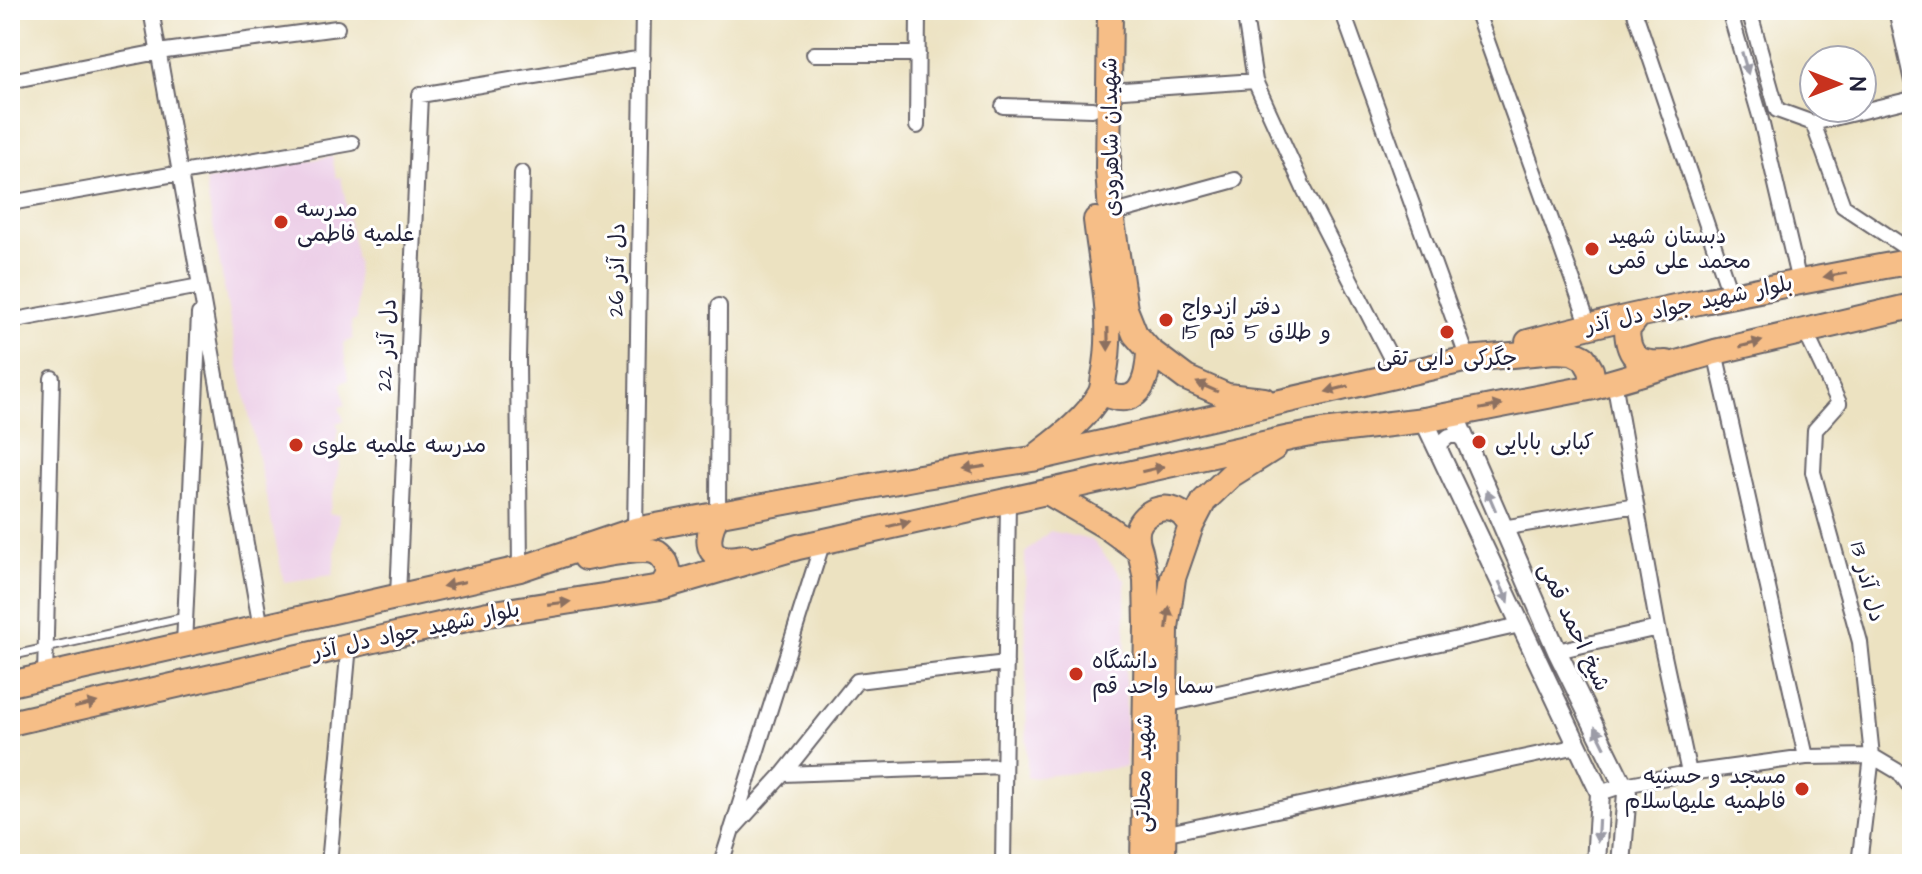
<svg xmlns="http://www.w3.org/2000/svg" width="1922" height="874" font-family="'Architects Daughter','Playpen Sans Arabic',sans-serif">
<rect width="100%" height="100%" fill="#fff"/>
<filter id="ink" filterUnits="userSpaceOnUse"><feTurbulence type="fractalNoise" baseFrequency=".0125" numOctaves="2"/><feDisplacementMap in="SourceGraphic" scale="16" xChannelSelector="R" yChannelSelector="G"/><feConvolveMatrix kernelMatrix="1 2 1 2 8 2 1 2 1" color-interpolation-filters="sRGB"/></filter>
<filter id="wash" filterUnits="userSpaceOnUse"><feTurbulence type="fractalNoise" baseFrequency=".006" numOctaves="4" result="noise"/><feDisplacementMap in="SourceGraphic" scale="32" xChannelSelector="R" yChannelSelector="G"/><feGaussianBlur stdDeviation="1.8" result="paint"/><feColorMatrix in="noise" values="0 0 0 0 0 0 0 0 0 0 0 0 0 0 0 0 0 1.4 0 .05"/><feComposite in="paint" operator="in"/></filter>
<g filter="url(#wash)">
<rect width="100%" height="100%" fill="#ece2c1"/>
<path fill="#edd0e8" d="M332,156L336,178L341,177L357,263V320L351,321L353,339L343,343L348,380L341,383L345,405L339,407L344,421L336,423L339,429L332,461H340L329,514H339L333,575L284,582L234,342L205,181Z
M1050,531L1092,540L1125,580L1126,767L1027,778L1025,553Z"/>
</g>
<g filter="url(#ink)">
<g fill="none" stroke-linecap="round" stroke-linejoin="round">
<g stroke="#69656a" stroke-width="11">
<path id="service" d="M10,656L185,617"/>
</g>
<g stroke="#69656a" stroke-width="18">
<path id="minor" d="M151,10L261,628
M1244,10L1255,81L1304,189L1399,374
M1342,10L1468,359
M1476,10L1589,326
M1634,10L1731,296
M1729,10L1760,116L1799,282
M1749,10L1777,110L1813,123L1912,99
M1896,10L1912,81
M814,54H918
M10,81L158,52L337,28
M1109,91L1255,81
M1003,106L1092,109
M1813,123L1843,206L1912,252
M917,126L918,10
M10,203L352,143
M1111,214L1235,180
M10,321L200,286
M1805,331L1839,403L1815,430L1813,472L1860,642L1872,756L1859,864
M1715,352L1806,757
M1614,381L1658,628L1689,773
M1440,454L1441,443L1449,436H1458L1465,441
M718,514L719,306
M1503,528L1636,505
M635,530L643,10
M520,569L518,359L522,173
M398,596L420,95L643,58
M184,645L199,314
M1557,651L1658,628
M45,677L52,378
M1165,705L1520,625
M783,774L1004,766
M1600,793L1624,785L1689,773L1806,757L1872,756L1899,772L1912,789
M731,831L783,774L857,681L1006,663
M1163,834L1578,746
M329,864L349,645
M721,864L823,541
M1003,864L1008,501"/>
</g>
<g stroke="#69656a" stroke-width="22">
<path id="tertiary" d="M1454,414L1557,651L1627,793L1621,864
M1424,420L1600,793L1596,864"/>
</g>
<g stroke="#69656a" stroke-width="28">
<path id="primary" d="M1110,10L1108,169L1111,214L1125,309L1135,334L1149,350L1186,378L1227,396L1264,400
M1639,315L1627,330C1628,357 1638,365 1666,363
M1528,342C1654,308 1784,285 1912,261
M1101,392C1139,411 1148,383 1149,350
M1038,455C1060,438 1086,419 1100,394C1103,389 1103,382 1104,376C1115,325 1102,271 1096,220
M1049,493L1107,527L1140,551L1146,579L1147,626L1143,864
M718,514C710,527 701,553 724,558C729,559 738,558 744,557
M1140,551C1139,547 1137,543 1137,538C1134,515 1165,499 1183,515C1186,518 1188,522 1191,526
M585,558C602,556 643,545 657,553C660,555 664,560 666,563C671,573 667,579 661,587
M10,684L520,569L635,530L919,477L1032,459L1468,359L1555,351L1572,352L1584,358L1591,370L1594,387
M10,723L488,614L661,587L798,547L1290,438L1322,432L1424,420L1594,387L1715,352L1912,306
M1163,864L1166,628L1173,578L1191,526L1204,501L1231,475L1274,448"/>
</g>
<use href="#service" stroke="#fff" stroke-width="7"/>
<use href="#minor" stroke="#fff" stroke-width="14"/>
<use href="#tertiary" stroke="#fff" stroke-width="18"/>
<use href="#primary" stroke="#f6be87" stroke-width="24"/>
</g>
<defs><path id="oneway-solid" d="M-6-.8H1V-3.2L6.5 0L1 3.2V.8H-6Z" transform="scale(2)"/></defs>
<g fill="#9c9ca7">
<use href="#oneway-solid" transform="translate(1745 63) rotate(74)"/>
<use href="#oneway-solid" transform="translate(1491 500) rotate(-113)"/>
<use href="#oneway-solid" transform="translate(1504 592) rotate(65)"/>
<use href="#oneway-solid" transform="translate(1600 737) rotate(-116)"/>
<use href="#oneway-solid" transform="translate(1598 831) rotate(93)"/>
</g>
<g fill="#8c7061">
<use href="#oneway-solid" transform="translate(1835 275) rotate(170)"/>
<use href="#oneway-solid" transform="translate(1108 339) rotate(89)"/>
<use href="#oneway-solid" transform="translate(1751 344) rotate(-14)"/>
<use href="#oneway-solid" transform="translate(1207 387) rotate(-156)"/>
<use href="#oneway-solid" transform="translate(1337 389) rotate(166)"/>
<use href="#oneway-solid" transform="translate(1491 407) rotate(-11)"/>
<use href="#oneway-solid" transform="translate(974 468) rotate(171)"/>
<use href="#oneway-solid" transform="translate(1153 469) rotate(-13)"/>
<use href="#oneway-solid" transform="translate(899 524) rotate(-13)"/>
<use href="#oneway-solid" transform="translate(454 584) rotate(168)"/>
<use href="#oneway-solid" transform="translate(559 603) rotate(-7)"/>
<use href="#oneway-solid" transform="translate(1168 618) rotate(-83)"/>
<use href="#oneway-solid" transform="translate(86 705) rotate(-13)"/>
</g>
</g>
<g fill="#c8321e" stroke="#fff" stroke-width="3">
<circle cx="281" cy="222" r="8"/>
<circle cx="1592" cy="249" r="8"/>
<circle cx="1166" cy="320" r="8"/>
<circle cx="1447" cy="332" r="8"/>
<circle cx="1479" cy="442" r="8"/>
<circle cx="296" cy="445" r="8"/>
<circle cx="1076" cy="674" r="8"/>
<circle cx="1802" cy="789" r="8"/>
</g>
<g text-anchor="middle" dominant-baseline="central" stroke-width="6" stroke-linejoin="round" paint-order="stroke">
<g font-size="22" fill="#22223b" stroke="#fff">
<text transform="translate(1111 137) rotate(-91)">شهیدان شاهرودی</text>
<text transform="translate(617 270) rotate(-89)">دل آذر 26</text>
<text transform="translate(1689 305) rotate(-12)">بلوار شهید جواد دل آذر</text>
<text transform="translate(387 345) rotate(-87)">دل آذر 22</text>
<text transform="translate(1867 582) rotate(75)">دل آذر 13</text>
<text transform="translate(1574 627) rotate(65)">شیخ احمد قمی</text>
<text transform="translate(416 631) rotate(-12)">بلوار شهید جواد دل آذر</text>
<text transform="translate(1144 773) rotate(-89)">شهید محلاتی</text>
</g>
<g font-size="22" fill="#22223b" stroke="#fff" text-anchor="start">
<text x="297" y="209">مدرسه<tspan x="297" dy="25">علمیه فاطمی</tspan></text>
<text x="1608" y="236">دبستان شهید<tspan x="1608" dy="25">محمد علی قمی</tspan></text>
<text x="1182" y="307">دفتر ازدواج<tspan x="1182" dy="25">15 و طلاق 5 قم</tspan></text>
<text x="1447" y="358" text-anchor="middle">جگرکی دایی تقی</text>
<text x="1495" y="442">کبابی بابایی</text>
<text x="312" y="445">مدرسه علمیه علوی</text>
<text x="1092" y="661">دانشگاه<tspan x="1092" dy="25">سما واحد قم</tspan></text>
<text x="1786" y="776" text-anchor="end">مسجد و حسنیه<tspan x="1786" dy="25">فاطمیه علیهاسلام</tspan></text>
</g>
</g>
<rect width="1922" height="874" fill="none" stroke="#fff" stroke-width="40"/>
<g transform="translate(1838 84) rotate(90)"><circle r="38" fill="#ffffff" stroke="#a7a7b1" stroke-width="2"/>
<path d="M0-6L14 30L0 20L-14 30Z" fill="#c8321e"/>
<text y="-12" font-size="22" font-weight="bold" text-anchor="middle" fill="#22223b">N</text>
</g>
</svg>
